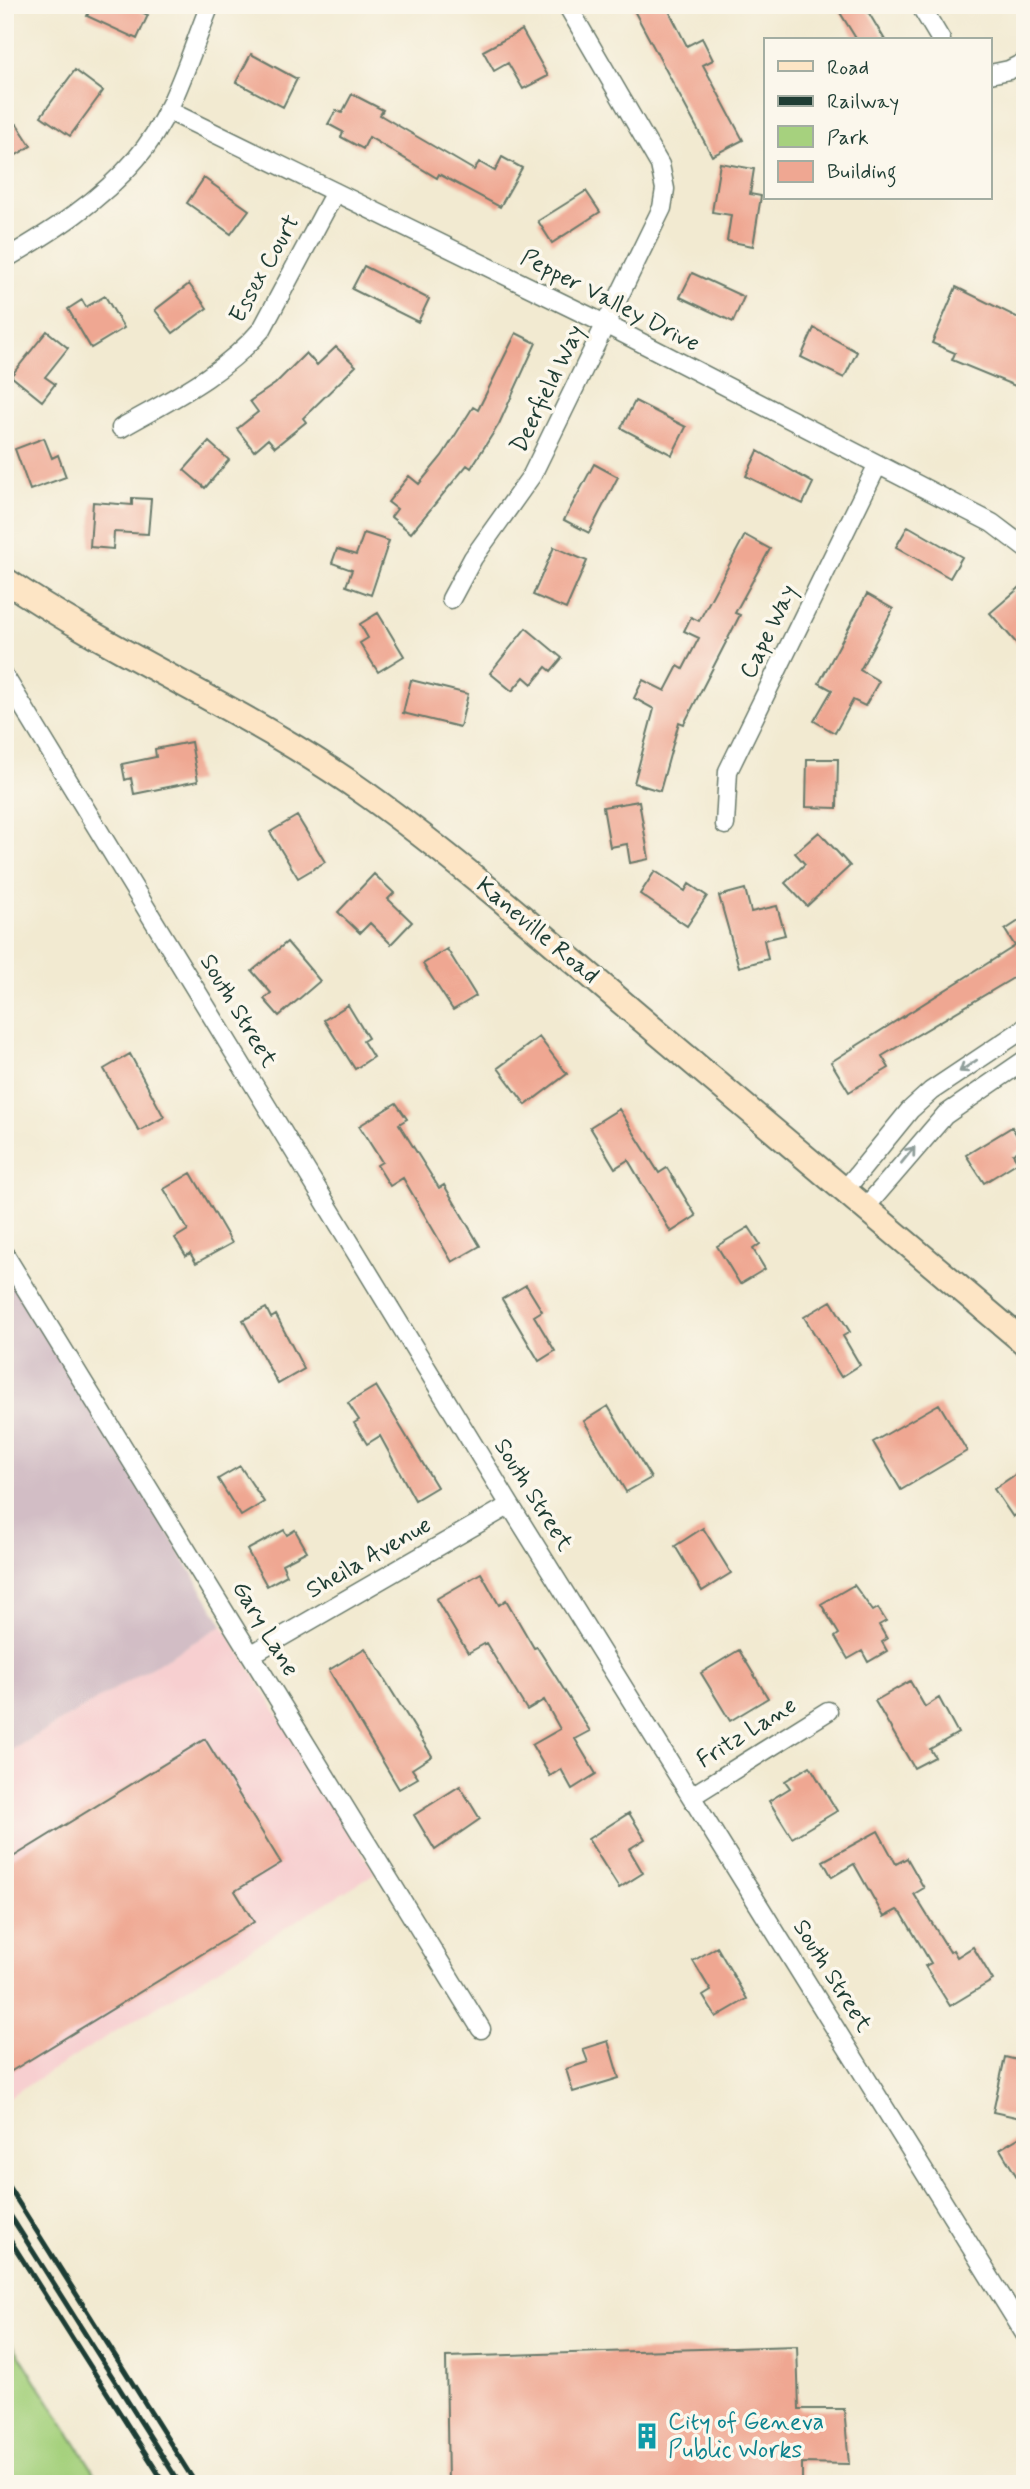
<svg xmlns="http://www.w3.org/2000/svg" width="1030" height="2489" font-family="Mynerve,sans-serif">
<rect width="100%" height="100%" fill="#fbf7ec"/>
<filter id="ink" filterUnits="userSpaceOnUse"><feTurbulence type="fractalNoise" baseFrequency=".0143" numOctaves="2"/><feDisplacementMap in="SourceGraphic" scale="14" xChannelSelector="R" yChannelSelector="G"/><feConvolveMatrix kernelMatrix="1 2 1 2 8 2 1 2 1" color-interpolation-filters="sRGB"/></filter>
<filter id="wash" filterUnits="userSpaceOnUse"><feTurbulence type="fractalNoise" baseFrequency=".00686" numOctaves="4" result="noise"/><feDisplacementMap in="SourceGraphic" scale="28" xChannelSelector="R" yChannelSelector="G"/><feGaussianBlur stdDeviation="1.57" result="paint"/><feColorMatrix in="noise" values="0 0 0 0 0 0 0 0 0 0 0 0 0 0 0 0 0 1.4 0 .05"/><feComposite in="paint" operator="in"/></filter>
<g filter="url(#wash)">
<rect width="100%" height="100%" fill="#f2ead1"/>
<path fill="#f7cfd0" d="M223,1625L375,1873L5,2099V1754Z"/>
<path fill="#d2bdc5" d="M5,1260L223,1625L5,1754Z"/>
<path fill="#a6d17e" stroke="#628759" stroke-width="2" d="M5,2332L102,2484H5Z"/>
<g id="blocks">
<path fill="#efa792" d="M92,5H126L148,15L137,39L87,16Z
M631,5H666L687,46L702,38L713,60L703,65L743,140L712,156Z
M848,5H864L885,40H857L839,11Z
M522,30L548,76L523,89L508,63L494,71L483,51Z
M251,54L297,79L283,107L236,82Z
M75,70L103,91L70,136L41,116Z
M352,94L383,110L380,115L474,170L479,162L495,171L502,157L522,168L500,207L439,174L437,178L369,137L363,149L341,137L343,132L328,124L336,110L342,113Z
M17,124L31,146L5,162V131Z
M720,163L754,169L750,194L761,196L753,246L727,241L731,215L712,212Z
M204,178L249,210L231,234L187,203Z
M586,191L600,212L552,243L538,221Z
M364,266L429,299L418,322L352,289Z
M692,273L744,297L733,322L680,297Z
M189,284L207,308L173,333L155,310Z
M956,287L1025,321V390L952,360L955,353L932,343Z
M105,296L124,328L91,348L68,309L82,300L86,307Z
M814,328L857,352L844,378L801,357Z
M47,331L68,348L45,377L55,384L42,401L11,376Z
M516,333L536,343L499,424L471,468L467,465L411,533L391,517L397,509L388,502L409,476L419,484L442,456L473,407L478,410Z
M336,347L356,366L303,418L306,422L275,447L268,439L254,451L237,429L258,412L250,401L275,384L306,353L317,365Z
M635,401L686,427L672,455L621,428Z
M44,438L52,458L58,455L66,477L30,490L15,449Z
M209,442L229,460L205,488L184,470Z
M758,451L813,483L803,504L746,476Z
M594,464L618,477L589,533L564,520Z
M132,498L151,499L148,534L114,532L113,549L90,547L93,502L132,505Z
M908,526L962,557L950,578L896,547Z
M364,533L389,541L371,595L346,586L352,570L332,563L337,549L356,555Z
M745,535L770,549L735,613L740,615L684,724L679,722L660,791L634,783L654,709L634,698L643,680L665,691L678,666L683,669L699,638L684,631L691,617L699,621Z
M554,547L587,561L566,609L533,595Z
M1025,583V653L990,613Z
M867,594L893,609L860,670L879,681L865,706L853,700L835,733L814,721L832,690L819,683Z
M378,613L404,656L378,672L360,643L368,638L360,624Z
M526,628L562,658L551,671L546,667L532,684L524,677L512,691L490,673Z
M411,680L468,694L460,727L403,713Z
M191,742L198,781L134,794L131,778L125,780L122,764L156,757L155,749Z
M807,759H838L837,808L806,807Z
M639,801L649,859L630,863L627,844L610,847L603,807Z
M297,816L325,862L298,878L270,832Z
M819,832L850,866L807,906L785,883L805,864L795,853Z
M655,871L685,891L689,884L707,896L687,926L640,894Z
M374,874L394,893L388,899L412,922L391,944L370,923L360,933L338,912Z
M745,889L751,912L777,906L785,935L764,940L768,959L739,967L719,896Z
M1025,917V971L882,1056L889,1068L849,1092L831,1062L1015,946L1005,930Z
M287,942L320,981L279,1016L264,999L271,993L252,971Z
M447,949L476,996L453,1010L423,964Z
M348,1005L368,1038L363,1041L373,1057L355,1069L324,1020Z
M539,1037L567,1074L526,1105L498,1068Z
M130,1054L164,1117L139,1131L104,1069Z
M396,1103L407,1119L399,1124L439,1188L444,1185L480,1246L452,1262L403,1178L390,1186L377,1165L382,1162L359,1126Z
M619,1109L659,1173L667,1168L696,1216L671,1232L628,1160L615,1168L590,1127Z
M1012,1127L1024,1148L1013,1154L1018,1162L984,1183L966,1155Z
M191,1173L232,1243L196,1263L190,1253L186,1256L175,1238L188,1230L164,1189Z
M749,1227L760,1244L753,1249L765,1269L740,1284L717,1246Z
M526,1285L542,1311L534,1316L555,1351L539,1361L502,1299Z
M831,1301L850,1332L843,1336L860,1365L841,1377L804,1317Z
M266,1308L271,1318L276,1315L304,1369L278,1384L243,1320Z
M376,1386L437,1487L415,1500L380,1436L367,1444L354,1423L359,1420L348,1403Z
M939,1404L967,1451L901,1490L873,1442Z
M608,1406L651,1478L626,1492L584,1421Z
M240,1466L264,1502L241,1516L218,1479Z
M1025,1468V1508L1013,1517L994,1489Z
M703,1528L731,1573L702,1591L675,1546Z
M284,1530L287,1535L295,1530L307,1551L282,1564L287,1575L267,1586L247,1550Z
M481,1573L499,1605L506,1600L534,1648L537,1647L590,1731L575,1739L596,1774L572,1789L561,1769L550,1776L532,1745L560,1729L544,1700L527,1710L486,1643L468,1653L436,1599Z
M854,1585L873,1611L878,1608L886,1621L879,1625L887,1639L882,1642L887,1651L868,1662L862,1651L848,1659L835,1637L839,1634L821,1604Z
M365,1648L432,1756L412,1769L418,1778L399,1789L329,1670Z
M739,1650L768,1698L730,1721L701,1673Z
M910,1681L925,1707L939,1698L958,1733L930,1749L935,1757L914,1768L875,1701Z
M205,1739L281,1863L235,1891L254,1922L5,2075V1862Z
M810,1766L837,1811L792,1838L769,1801L790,1788L785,1781Z
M460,1786L480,1819L435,1850L414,1815Z
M629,1813L645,1839L629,1849L643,1873L619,1888L588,1839Z
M878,1831L896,1864L907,1858L924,1888L914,1894L950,1952L953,1950L957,1957L973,1947L993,1980L950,2006L925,1966L931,1963L902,1914L897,1910L884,1917L854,1864L832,1877L823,1861Z
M717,1947L747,1999L716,2017L703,1996L711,1991L693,1961Z
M608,2041L619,2078L573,2092L566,2069L588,2062L583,2049Z
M1005,2057L1025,2062V2119L993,2112Z
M1025,2134V2190L1000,2149Z
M797,2346L799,2409H844L849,2464L802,2463V2484H448L446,2357Z"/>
</g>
</g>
<g filter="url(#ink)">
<use href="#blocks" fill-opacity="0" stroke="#697a6b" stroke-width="2"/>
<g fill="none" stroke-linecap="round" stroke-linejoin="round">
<g stroke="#697a6b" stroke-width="21">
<path id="minor" d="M920,5L941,40
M990,74L1009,70L1025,62
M167,110L607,325L992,523L1025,548
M5,259C53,231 100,201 136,159C173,117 189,56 210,5
M121,428C172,399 224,374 262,329L335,192
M451,599L473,558L532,475L662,208L665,189L660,165L567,5
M5,677L510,1505L1025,2334
M725,825L728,771L877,466
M844,1191L910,1110L931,1091L1025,1028
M865,1208L945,1115L1025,1060
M5,1255L481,2029
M252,1654L510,1505
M692,1796L828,1711"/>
</g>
<g stroke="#697a6b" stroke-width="28">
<path id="secondary" d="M5,580C122,659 254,713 369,796C461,862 546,938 632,1011C763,1122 894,1232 1025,1343"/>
</g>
<use href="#minor" stroke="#fff" stroke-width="18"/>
<use href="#secondary" stroke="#fde5c5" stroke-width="24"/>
<path stroke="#1f3d34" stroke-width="5" d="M5,2181L196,2484
M5,2207L180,2484
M5,2232L165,2484"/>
</g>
<defs><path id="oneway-shaft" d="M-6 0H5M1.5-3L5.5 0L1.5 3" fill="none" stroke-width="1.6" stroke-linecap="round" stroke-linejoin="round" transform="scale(1.75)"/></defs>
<g stroke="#8f9e9a">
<use href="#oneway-shaft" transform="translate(968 1066) rotate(146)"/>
<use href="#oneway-shaft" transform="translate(908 1155) rotate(-51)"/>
</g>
</g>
<defs>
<g id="building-bare" transform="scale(2.1)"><path d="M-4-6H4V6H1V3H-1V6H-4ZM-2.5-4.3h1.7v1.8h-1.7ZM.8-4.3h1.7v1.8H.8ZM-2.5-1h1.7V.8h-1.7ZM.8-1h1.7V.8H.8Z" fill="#0f9aa8" stroke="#fbf7ec" stroke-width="2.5" paint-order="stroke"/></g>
</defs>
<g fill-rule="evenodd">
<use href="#building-bare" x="647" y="2436"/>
</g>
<g text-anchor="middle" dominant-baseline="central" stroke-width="7" stroke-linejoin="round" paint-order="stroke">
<g font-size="24" fill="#1f3d34" stroke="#fbf7ec">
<text transform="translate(265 269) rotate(-61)">Essex Court</text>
<text transform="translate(610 301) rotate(27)">Pepper Valley Drive</text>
<text transform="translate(548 389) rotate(-64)">Deerfield Way</text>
<text transform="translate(769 632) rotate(-64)">Cape Way</text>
<text transform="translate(537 931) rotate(40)">Kaneville Road</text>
<text transform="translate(238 1011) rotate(59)">South Street</text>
<text transform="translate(533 1495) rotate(58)">South Street</text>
<text transform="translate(369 1558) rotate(-30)">Sheila Avenue</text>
<text transform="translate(265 1629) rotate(59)">Gary Lane</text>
<text transform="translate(747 1733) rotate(-32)">Fritz Lane</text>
<text transform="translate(832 1976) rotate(58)">South Street</text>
</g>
<g font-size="24" fill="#0d838f" stroke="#fbf7ec" text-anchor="start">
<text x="668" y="2422">City of Geneva<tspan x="668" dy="28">Public Works</tspan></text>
</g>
</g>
<rect width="1030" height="2489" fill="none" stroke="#fbf7ec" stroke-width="28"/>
<rect x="764" y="38" width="228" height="161" fill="#fbf7ec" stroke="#a3ada2" stroke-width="2"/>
<rect x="778" y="61" width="35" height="10" fill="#fde5c5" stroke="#a3ada2" stroke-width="2"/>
<text x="827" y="74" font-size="21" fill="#1f3d34">Road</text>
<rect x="778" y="96" width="35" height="10" fill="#1f3d34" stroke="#a3ada2" stroke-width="2"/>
<text x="827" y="108" font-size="21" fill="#1f3d34">Railway</text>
<rect x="778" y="126" width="35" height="21" fill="#a6d17e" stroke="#a3ada2" stroke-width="2"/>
<text x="827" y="144" font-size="21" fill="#1f3d34">Park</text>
<rect x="778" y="161" width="35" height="21" fill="#efa792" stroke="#a3ada2" stroke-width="2"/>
<text x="827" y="178" font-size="21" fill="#1f3d34">Building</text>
</svg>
